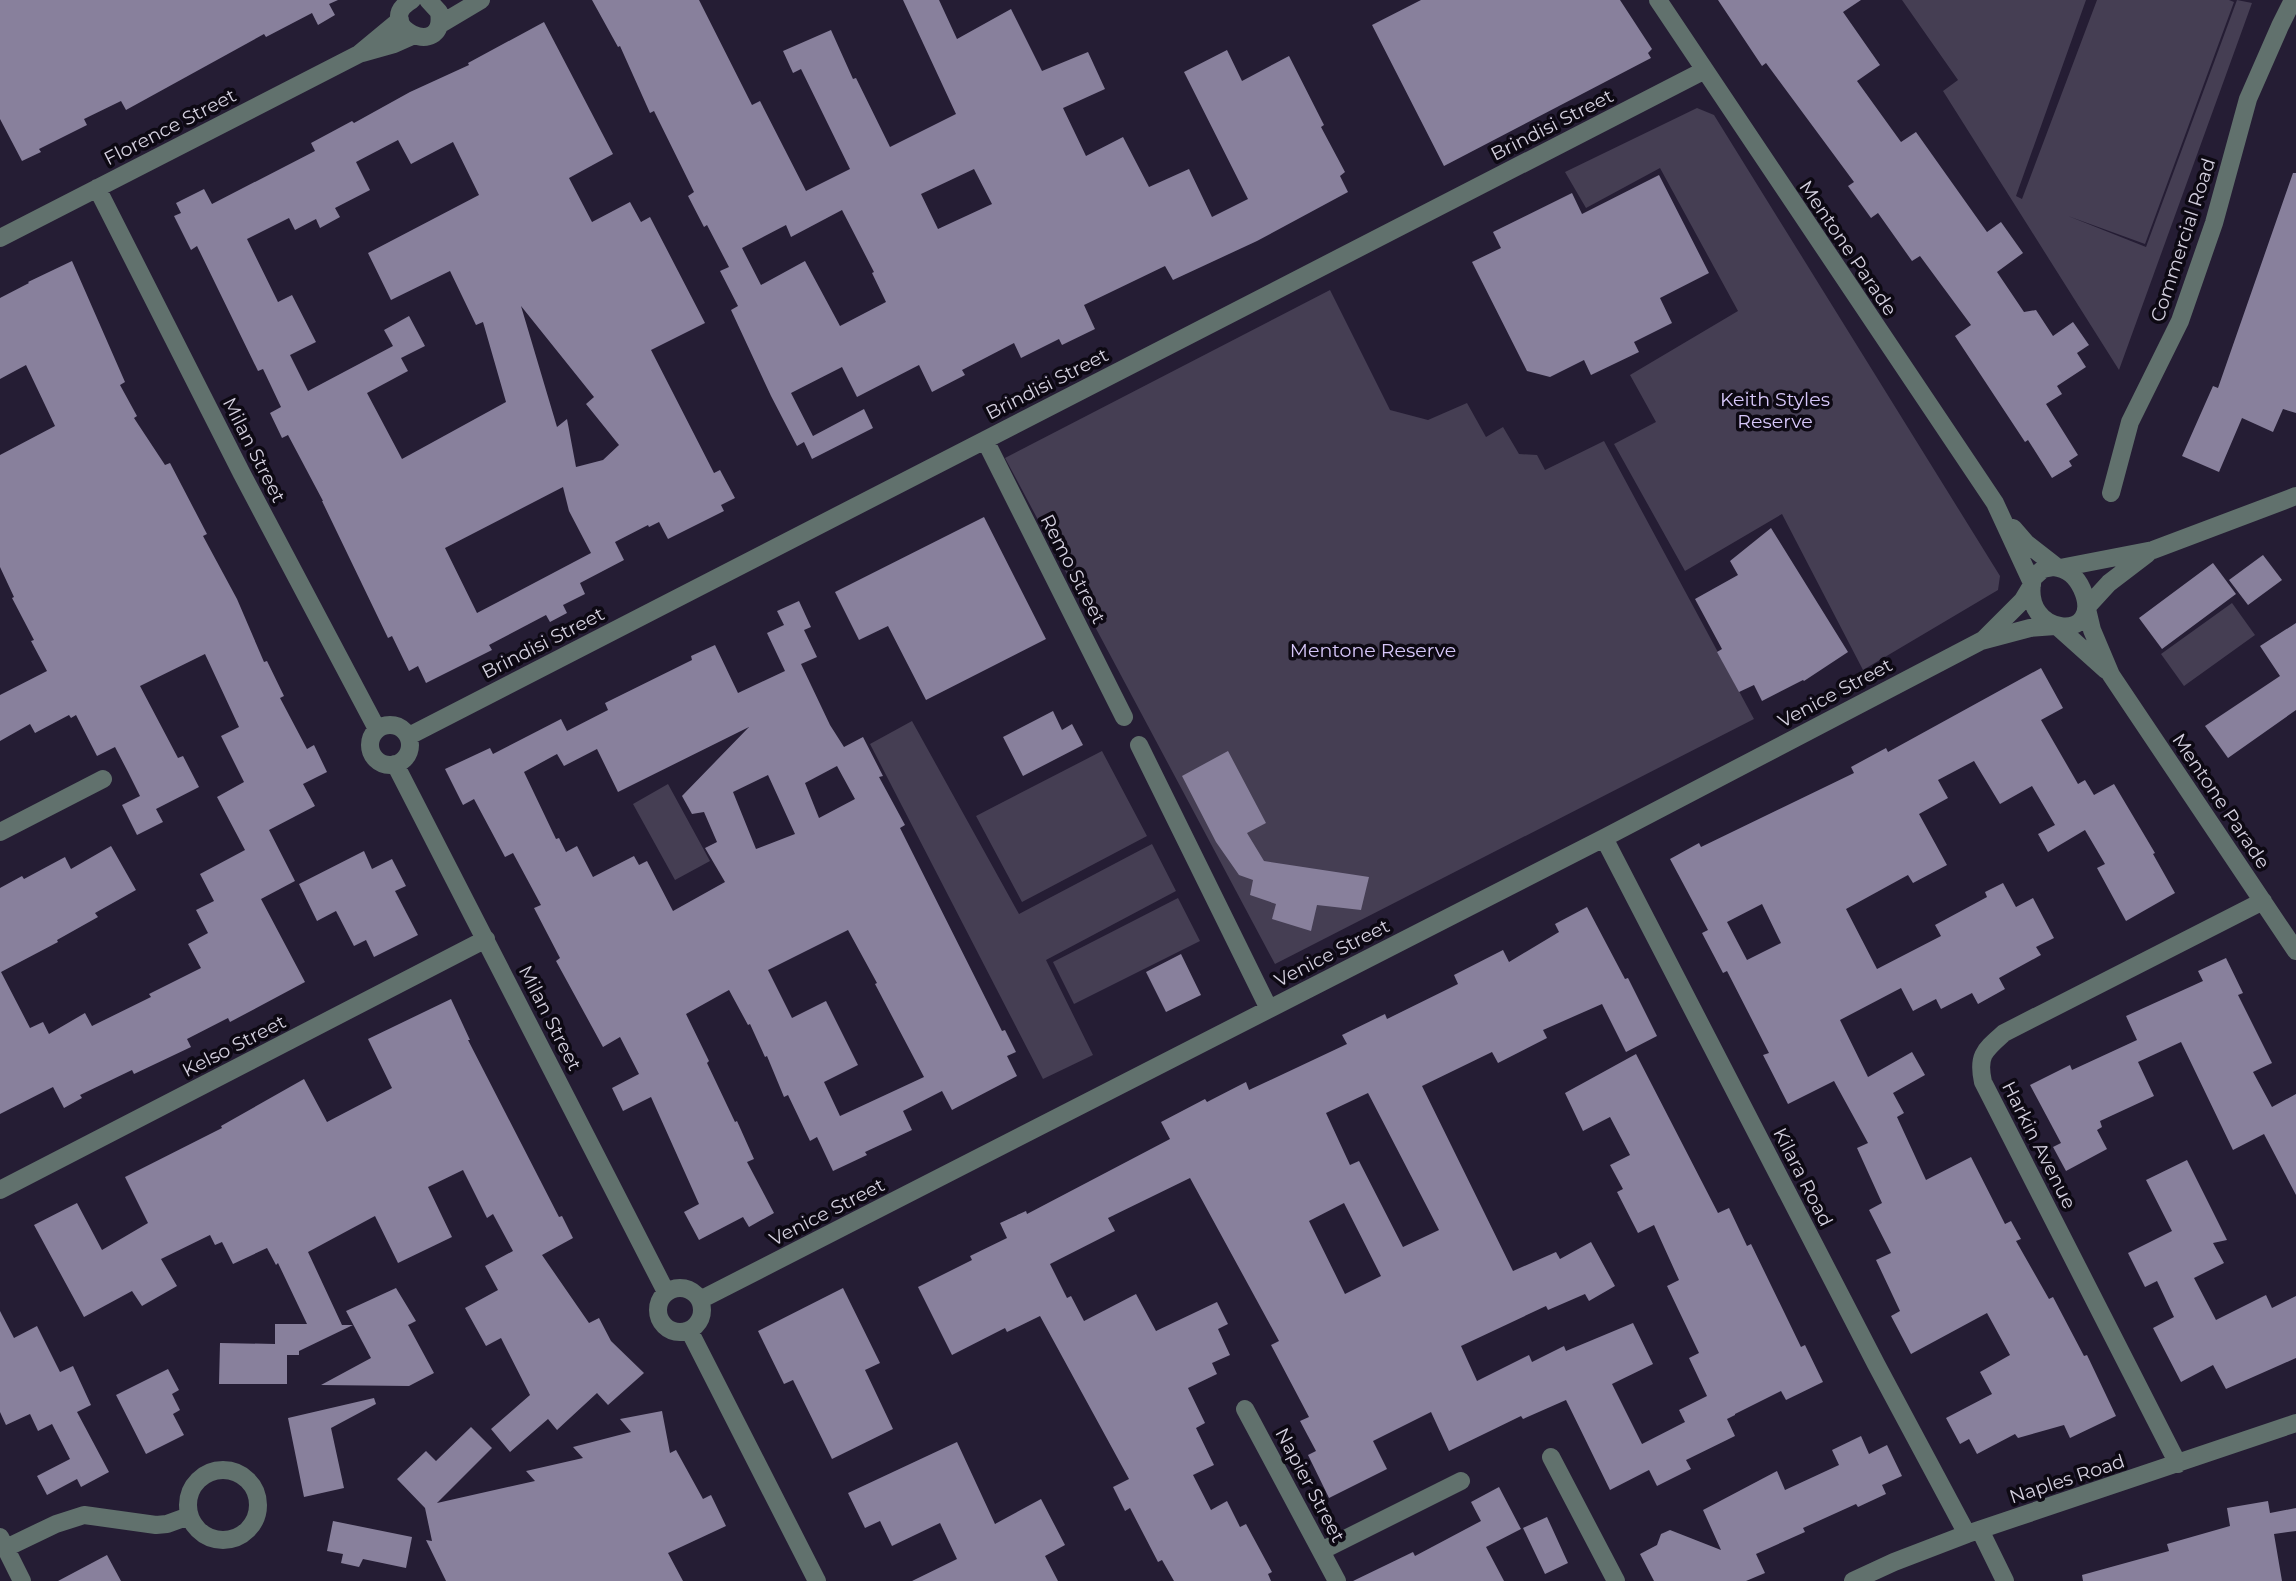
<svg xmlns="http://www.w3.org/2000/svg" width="2296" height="1581" font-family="Montserrat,sans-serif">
<rect width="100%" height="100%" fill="#251d34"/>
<path fill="#453e53" d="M1902,0H2086L2016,196L2022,199L2097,0H2229L2234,2L2145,244L2068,216L2146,247L2237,0L2252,3L2119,370L1943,91L1958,80Z
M1697,108L1714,115L2000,576L1998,590L1863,670L1782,514L1685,571L1614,444L1656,422L1630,375L1738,311L1660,168L1586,208L1565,172Z
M1330,290L1390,410L1428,420L1467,403L1486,437L1503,427L1519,454L1537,455L1545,470L1604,441L1754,719L1275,964L1005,458Z
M2232,603L2255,635L2184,686L2161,654Z
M912,721L1019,914L1152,844L1176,891L1046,960L1093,1055L1043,1079L870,744Z
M1102,751L1147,836L1022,902L976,816Z
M668,784L710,861L675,880L633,804Z
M1178,898L1200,941L1074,1004L1053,962Z"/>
<path fill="#88809c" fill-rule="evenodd" d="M0,0H338L329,4L335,15L318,25L312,13L266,37L264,34L126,110L121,101L84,119L87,125L39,149L41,152L22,161L0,119Z
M592,0H699L752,105L760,101L806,191L850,169L801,69L793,73L783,51L831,30L853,79L856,78L890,147L956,114L903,0H939L957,39L1011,9L1042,71L1088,52L1105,89L1063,108L1086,156L1123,137L1149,187L1189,169L1212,217L1248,199L1184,72L1227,50L1242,81L1289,56L1324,125L1321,127L1345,172L1340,176L1348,192L1257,241L1173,280L1165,266L1084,305L1095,329L1062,345L1059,339L1021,358L1014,343L962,370L965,375L932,392L919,365L857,397L842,367L791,393L813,436L864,409L873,428L812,459L804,442L797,446L771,396L731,310L738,306L720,271L729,267L707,225L704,227L688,196L694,192L654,111L650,113L620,46L618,47ZM974,169L992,204L938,229L921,194ZM842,210L874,272L872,273L886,302L840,326L805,261L761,285L742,248L786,225L791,237Z
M1421,0H1620L1652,49L1648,53L1651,58L1444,166L1372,25Z
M1718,0H1861L1843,12L1880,65L1857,81L1901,142L1916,132L1987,232L2001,222L2023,253L1997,272L2024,312L2036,310L2053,336L2073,322L2089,345L2077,353L2086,367L2057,386L2062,394L2046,404L2078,455L2069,461L2072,466L2052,478L2028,440L2025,442L1955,336L1971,325L1920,256L1912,261L1878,213L1871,218L1848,186L1854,182L1766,63L1762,66Z
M544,22L613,154L569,178L592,222L630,202L641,222L650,217L705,323L651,350L714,473L720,470L735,498L721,505L724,511L668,539L659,522L649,527L648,525L615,542L624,560L580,583L585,594L563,605L567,613L550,622L546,615L489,645L492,650L426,683L418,666L409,671L392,636L388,638L322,501H323L288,435L282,438L270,413L281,407L263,369L258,371L197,246L191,250L174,216L181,213L176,203L204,189L212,204L315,151L311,143L352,121L354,123L410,92L469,65L468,63ZM398,140L411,164L453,142L479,195L368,253L391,300L450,271L476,325L483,322L506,402L402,459L367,393L408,371L401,358L425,346L409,316L384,330L393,346L308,391L290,355L316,342L292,295L278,302L247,239L289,218L295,230L316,219L320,228L340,217L335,208L370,190L356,162ZM521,306L594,397L586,404L619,445L603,460L576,467L567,419L557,427ZM563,487L569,511L591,553L477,613L445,548Z
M2293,173H2296V413L2283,409L2273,432L2242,418L2219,472L2182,456L2213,386L2218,388Z
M1659,175L1709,273L1660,298L1672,323L1634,342L1639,352L1591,375L1584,360L1550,377L1527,371L1472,262L1501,248L1493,232L1572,193L1582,214Z
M72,261L125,382L120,385L137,416L134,418L165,465L170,463L207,534L203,536L237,599L264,662L267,661L284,696L280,698L307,749L314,745L327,772L303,784L315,806L269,830L295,881L261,899L305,982L230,1022L228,1018L187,1039L191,1047L134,1074L132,1070L80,1095L82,1098L64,1108L53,1087L0,1114V888L22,876L24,879L65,857L71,869L111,846L136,890L95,913L98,917L57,940L58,942L1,972L30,1028L43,1022L49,1034L85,1013L92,1026L151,997L149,994L201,968L188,944L208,933L196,910L214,901L200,874L245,850L217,797L244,782L221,736L239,727L205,654L140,686L178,758L183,756L199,787L156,809L163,822L137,835L122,805L140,796L128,772L115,747L97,756L76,715L71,718L69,715L35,733L30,724L0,741V695L47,671L31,641L34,640L12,598L14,597L0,567V455L55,426L26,365L0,379V298L29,283L28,282Z
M984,517L1046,639L926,700L888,626L859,640L835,592Z
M1771,528L1848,652L1804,681L1803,680L1762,701L1754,685L1739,692L1717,652L1722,649L1695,599L1738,575L1730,561Z
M2263,555L2282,580L2248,605L2229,580Z
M2213,563L2236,594L2162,649L2139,618Z
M799,601L811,627L804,630L817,657L801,664L830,725L844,747L863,737L883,776L879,777L905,825L900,828L1002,1031L1005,1030L1016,1052L1007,1056L1017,1076L952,1110L942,1091L903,1111L912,1130L865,1152L867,1155L833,1171L817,1137L810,1141L788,1095L784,1097L767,1056L765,1057L750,1024L748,1025L729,990L686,1014L709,1061L707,1063L735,1122L737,1121L754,1159L747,1162L774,1213L749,1227L743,1217L699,1240L684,1212L699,1204L651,1097L623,1111L612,1088L639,1074L620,1037L603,1047L556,961L560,958L534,908L541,905L513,853L505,857L474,799L463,805L445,769L490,748L493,754L561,719L567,731L608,710L605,703L692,660L691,656L715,645L738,693L785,671L767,633L784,625L777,611ZM749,727L682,796L692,814L704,812L717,842L705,848L725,882L673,911L647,861L639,865L634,856L593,877L577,846L566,852L559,838L556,839L524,772L557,754L564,766L597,749L618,792ZM837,766L855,799L819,818L805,783ZM768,775L795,834L756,849L733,792ZM848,930L877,983L875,984L924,1077L840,1116L824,1082L858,1065L826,1001L792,1018L768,970Z
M2296,623V710L2228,758L2205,726L2280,676L2260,646Z
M2041,668L2063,708L2041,720L2078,784L2085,780L2094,795L2114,784L2155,853L2153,854L2175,893L2126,921L2097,868L2105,864L2085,830L2048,852L2038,834L2055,825L2032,786L2000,804L1974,761L1938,780L1948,798L1919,814L1947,865L1913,883L1908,875L1846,909L1877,969L1941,936L1935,925L1987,897L1985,892L2003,883L2016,907L2033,898L2054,938L2036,947L2041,955L1999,978L2005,989L1978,1004L1972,993L1941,1009L1936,999L1913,1011L1901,988L1840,1020L1868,1077L1912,1052L1925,1075L1893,1093L1904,1113L1897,1117L1926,1180L1971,1157L2005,1224L2011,1221L2021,1239L2016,1241L2049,1299L2053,1297L2084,1356L2087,1355L2116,1416L2070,1438L2064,1425L2018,1438L2015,1434L1977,1454L1969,1439L1960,1444L1946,1418L1992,1394L1980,1372L2010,1355L1987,1313L1911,1354L1891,1316L1900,1311L1876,1260L1891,1253L1869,1210L1882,1203L1857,1148L1868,1143L1834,1081L1788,1104L1763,1055L1769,1053L1727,971L1723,973L1702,933L1708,930L1670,859L1699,843L1701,847L1854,773L1851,767L1886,748L1888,752ZM1762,904L1781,943L1747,960L1727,922Z
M1053,711L1062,730L1072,724L1083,745L1023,776L1003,737Z
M1228,751L1266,823L1247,833L1264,861L1369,877L1361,910L1317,905L1311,931L1272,919L1276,904L1250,895L1253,880L1239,875L1216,842L1182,776Z
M364,851L372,869L392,859L406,886L395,891L418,935L374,957L366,940L354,946L336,911L317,921L299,884Z
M1587,907L1625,979L1628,978L1657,1036L1626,1052L1602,1004L1543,1030L1547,1038L1498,1063L1492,1052L1422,1086L1513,1271L1556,1252L1560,1259L1591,1242L1615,1286L1589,1301L1585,1294L1548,1310L1546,1306L1461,1346L1477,1381L1529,1355L1532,1362L1564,1346L1566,1351L1633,1323L1653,1364L1612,1384L1642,1444L1685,1422L1679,1410L1707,1396L1689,1358L1699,1353L1667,1286L1679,1280L1654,1225L1638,1233L1617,1192L1623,1189L1610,1165L1630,1155L1610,1117L1583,1131L1565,1093L1636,1054L1718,1213L1729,1208L1747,1246L1751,1244L1801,1347L1805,1345L1823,1382L1786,1400L1781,1391L1735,1414V1415L1727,1419L1735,1436L1686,1460L1691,1469L1657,1486L1649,1470L1610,1490L1566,1400L1523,1419L1521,1416L1449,1451L1431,1412L1373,1441L1387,1469L1329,1498L1308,1455L1316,1451L1300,1421L1309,1417L1271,1345L1279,1341L1190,1178L1108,1218L1115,1231L1050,1264L1067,1298L1071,1296L1084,1321L1136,1294L1156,1331L1217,1302L1228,1324L1218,1329L1230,1355L1212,1363L1217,1374L1188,1388L1205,1423L1196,1428L1214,1465L1193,1475L1211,1510L1227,1501L1240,1527L1246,1524L1272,1572L1268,1574L1271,1581H1174L1162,1560L1158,1562L1130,1508L1125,1511L1113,1487L1129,1479L1040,1316L1007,1332L1005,1328L952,1355L918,1287L972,1260L970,1256L1007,1238L1000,1223L1026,1211L1027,1214L1170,1139L1161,1122L1205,1099L1207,1102L1246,1082L1249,1090L1347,1044L1342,1035L1385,1014L1387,1019L1458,984L1454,975L1503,950L1509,962L1559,932L1555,924ZM1368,1093L1439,1230L1403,1247L1359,1161L1350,1165L1326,1113ZM1344,1203L1381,1276L1345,1294L1309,1221Z
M1181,954L1201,995L1166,1012L1146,972Z
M2226,958L2243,993L2238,995L2272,1063L2253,1072L2272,1107L2296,1094V1195L2264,1134L2233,1150L2181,1042L2138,1062L2154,1096L2100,1121L2102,1127L2097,1130L2107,1149L2066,1171L2053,1147L2061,1143L2030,1085L2070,1065L2072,1070L2137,1040L2126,1016L2203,981L2198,971Z
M451,999L470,1040H468L559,1217L562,1216L573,1238L542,1255L589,1323L599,1318L611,1341L644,1373L608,1405L597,1393L557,1430L548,1419L510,1452L491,1429L530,1395L501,1338L486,1346L465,1308L498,1290L485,1266L513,1251L493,1214L487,1218L463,1170L428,1187L452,1237L398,1263L375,1216L308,1252L342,1325H353L299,1351V1355H287V1384H219L220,1343L275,1344V1324H307L278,1263L276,1265L267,1248L233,1264L222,1242L215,1245L210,1235L161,1259L177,1286L142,1306L132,1291L84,1317L34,1225L77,1203L102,1250L148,1223L125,1177L222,1128L221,1126L304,1079L327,1122L392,1088L368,1039Z
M2187,1160L2227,1240L2213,1243L2224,1263L2194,1278L2216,1320L2266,1295L2272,1308L2296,1296V1358L2226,1389L2213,1365L2181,1382L2153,1328L2174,1317L2157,1281L2145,1287L2128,1253L2172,1231L2146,1180Z
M396,1288L416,1321L408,1325L434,1373L409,1386L321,1385L371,1358L346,1311Z
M843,1288L880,1363L865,1370L893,1429L832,1459L793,1380L784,1384L758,1331Z
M0,1311L14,1338L37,1326L60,1372L73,1366L91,1405L77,1412L109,1472L81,1487L77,1479L47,1495L37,1476L70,1459L52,1424L38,1431L30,1414L6,1425L0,1412Z
M168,1369L179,1390L172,1394L180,1410L173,1414L184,1435L146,1454L116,1395Z
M374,1398L376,1404L331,1428L344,1488L304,1497L288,1418Z
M662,1411L670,1453L676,1450L703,1499L711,1495L726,1526L668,1553L683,1581H446L426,1540L432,1541L425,1508L397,1479L426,1451L436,1461L471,1427L492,1448L437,1503L535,1481L526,1471L583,1458L573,1447L631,1432L620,1419Z
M1861,1436L1869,1454L1887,1445L1902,1476L1882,1485L1886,1494L1858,1507L1856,1504L1803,1528L1805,1532L1756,1554L1765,1573L1746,1581H1654L1640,1554L1657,1545L1661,1534L1670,1530L1721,1550L1703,1510L1777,1471L1785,1490L1839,1465L1832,1450Z
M957,1442L995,1524L1041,1499L1065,1545L1045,1556L1058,1581H912L957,1559L940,1523L892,1546L880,1521L865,1528L848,1493Z
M1499,1487L1521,1529L1486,1547L1504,1581H1353L1413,1552L1415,1556L1481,1521L1471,1502Z
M2268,1501L2270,1513L2296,1508V1531L2274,1534L2282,1581H2083L2082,1575L2169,1551L2167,1544L2230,1526L2227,1508Z
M1547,1517L1568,1563L1545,1574L1523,1528Z
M333,1521L412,1537L406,1568L363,1559L359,1567L341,1563L343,1554L327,1551Z
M107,1555L121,1581H58Z"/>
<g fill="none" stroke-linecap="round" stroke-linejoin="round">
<path stroke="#61716d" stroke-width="18" d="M412,0C369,25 447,62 439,12L428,0
M1658,0L1995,503L2032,583
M439,25L481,0
M362,53L394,44L412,36
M97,188L242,474L377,729
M0,238L359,54L400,20
M985,440L1124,717
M2111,493L2130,422L2180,321L2214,223L2248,99L2280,26L2293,0
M2013,528L2026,543L2057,567
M2054,567C2068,569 2076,576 2082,589C2106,643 2019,638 2033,578L2043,569Z
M2060,568L2153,550L2296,496
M2087,607L2109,583L2147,554
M2087,609L2092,630L2111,675L2296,951
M2058,627L2106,670
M1984,639L2023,600L2032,585
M370 745a20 20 0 1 1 40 0a20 20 0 1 1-40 0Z
M409,736L1705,70
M1139,745L1269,1009
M395,764L666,1292
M0,832L103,779
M1604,838L1876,1364L1967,1534
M0,1190L486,939
M658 1310a22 22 0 1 1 44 0a22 22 0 1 1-44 0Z
M700,1300L1604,838L1981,641L2030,628L2055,626
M689,1330L817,1581
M1245,1409L1337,1581
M1551,1457L1616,1581
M2178,1464L1983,1082C1977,1055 1985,1050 2004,1033L2263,901
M188 1505a35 35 0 1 1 70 0a35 35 0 1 1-70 0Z
M1980,1530L2005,1581
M0,1537L22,1581
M6,1548L56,1524L84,1515L156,1525L167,1524L189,1516
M1321,1551L1461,1481
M1853,1581L1894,1562L1967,1534L2296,1423"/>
</g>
<g text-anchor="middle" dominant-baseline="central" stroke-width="7" stroke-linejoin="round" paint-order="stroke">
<g font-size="19" fill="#d4d0df" stroke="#0d0913">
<text transform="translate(1552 125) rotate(-27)">Brindisi Street</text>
<text transform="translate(170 127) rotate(-27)">Florence Street</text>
<text transform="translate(2183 240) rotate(-72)">Commercial Road</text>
<text transform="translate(1848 248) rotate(56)">Mentone Parade</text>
<text transform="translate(1047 384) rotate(-27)">Brindisi Street</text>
<text transform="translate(254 450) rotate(63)">Milan Street</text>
<text transform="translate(1073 569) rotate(63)">Remo Street</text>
<text transform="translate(543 643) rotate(-27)">Brindisi Street</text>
<text transform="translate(1835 693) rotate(-28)">Venice Street</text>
<text transform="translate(2221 801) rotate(56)">Mentone Parade</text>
<text transform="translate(1332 953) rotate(-27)">Venice Street</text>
<text transform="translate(550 1018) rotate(63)">Milan Street</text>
<text transform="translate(234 1046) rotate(-27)">Kelso Street</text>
<text transform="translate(2039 1145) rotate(63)">Harkin Avenue</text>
<text transform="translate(1803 1177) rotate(63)">Kilara Road</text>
<text transform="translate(827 1212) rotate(-27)">Venice Street</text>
<text transform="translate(2067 1479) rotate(-18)">Naples Road</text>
<text transform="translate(1310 1485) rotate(62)">Napier Street</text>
</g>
<g font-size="19" fill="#d8c8fb" stroke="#0d0913">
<text x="1775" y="399">Keith Styles<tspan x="1775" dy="22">Reserve</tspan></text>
<text x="1373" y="650">Mentone Reserve</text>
</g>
</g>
</svg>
